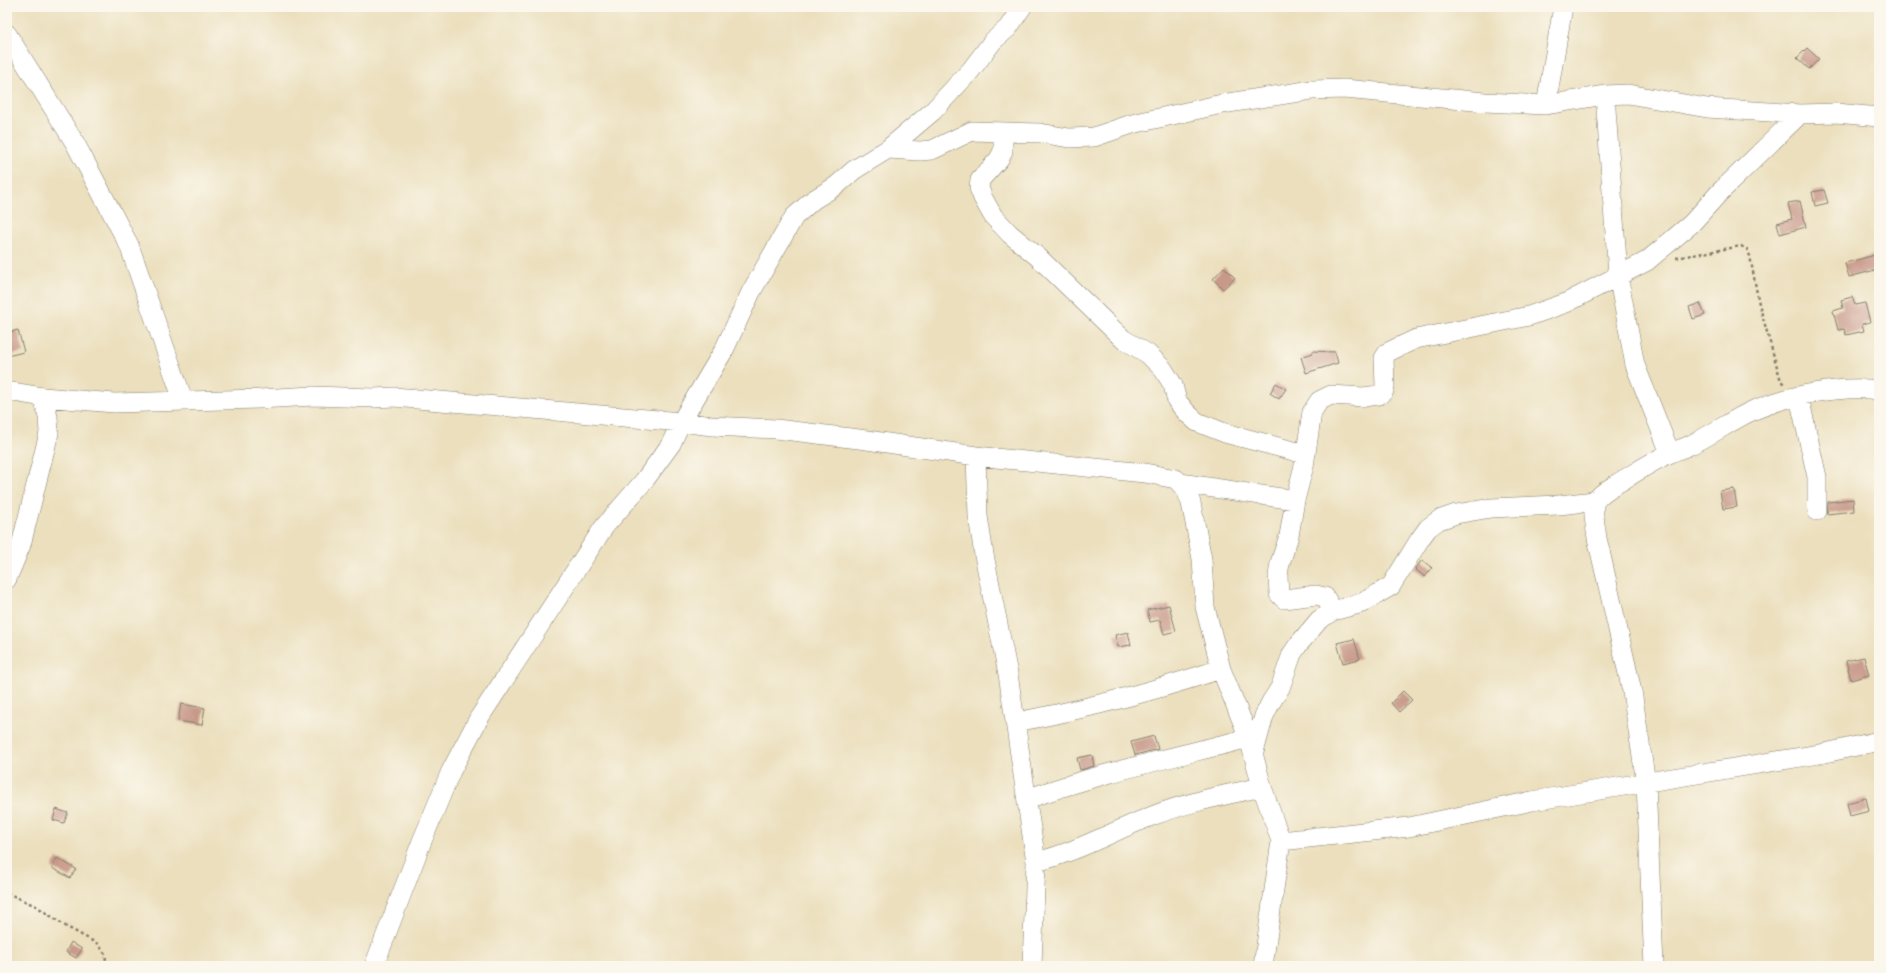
<svg xmlns="http://www.w3.org/2000/svg" width="1886" height="973" font-family="'IM FELL French Canon',serif">
<rect width="100%" height="100%" fill="#fbf7ec"/>
<filter id="ink" filterUnits="userSpaceOnUse"><feTurbulence type="fractalNoise" baseFrequency=".025" numOctaves="2"/><feDisplacementMap in="SourceGraphic" scale="8" xChannelSelector="R" yChannelSelector="G"/><feConvolveMatrix kernelMatrix="1 2 1 2 8 2 1 2 1" color-interpolation-filters="sRGB"/></filter>
<filter id="wash" filterUnits="userSpaceOnUse"><feTurbulence type="fractalNoise" baseFrequency=".012" numOctaves="4" result="noise"/><feDisplacementMap in="SourceGraphic" scale="16" xChannelSelector="R" yChannelSelector="G"/><feGaussianBlur stdDeviation="0.9" result="paint"/><feColorMatrix in="noise" values="0 0 0 0 0 0 0 0 0 0 0 0 0 0 0 0 0 1.4 0 .05"/><feComposite in="paint" operator="in"/></filter>
<g filter="url(#wash)">
<rect width="100%" height="100%" fill="#ebdfbd"/>
<g id="blocks">
<path fill="#c8998a" d="M1807,48L1819,59L1809,69L1797,58Z
M1824,190L1828,203L1815,206L1812,192Z
M1800,201L1806,227L1780,234L1777,223L1792,219L1788,203Z
M1875,255L1879,269L1849,277L1845,263Z
M1224,267L1235,278L1223,289L1213,279Z
M1852,297L1855,305L1865,303L1870,322L1862,324L1864,331L1846,335L1844,329L1838,330L1833,311L1843,308L1841,300Z
M1700,303L1705,315L1693,319L1689,307Z
M18,330L24,352L7,356V333Z
M1313,351L1335,352L1338,363L1306,373L1301,357L1313,353Z
M1276,383L1286,389L1279,399L1270,393Z
M1734,489L1737,507L1723,509L1720,491Z
M1853,499L1854,511L1827,514L1828,502Z
M1422,560L1432,568L1425,577L1415,569Z
M1169,605L1176,631L1164,634L1160,620L1150,622L1147,610Z
M1128,632L1131,645L1118,647L1115,635Z
M1354,639L1360,659L1343,663L1337,643Z
M1864,657L1869,675L1851,680L1846,661Z
M1403,691L1412,700L1399,712L1391,703Z
M181,704L205,708L202,725L178,721Z
M1154,736L1158,749L1135,755L1131,742Z
M1092,755L1094,766L1080,770L1077,758Z
M1866,798L1869,811L1850,816L1847,803Z
M56,809L68,813L64,823L53,820Z
M57,858L76,869L70,878L52,868Z
M71,942L82,949L76,958L66,952Z"/>
</g>
</g>
<g filter="url(#ink)">
<use href="#blocks" fill-opacity="0" stroke="#847e6c" stroke-width="1"/>
<g fill="none" stroke-linecap="round" stroke-linejoin="round">
<g stroke="#847e6c" stroke-width="20">
<path id="minor" d="M7,34L75,143L129,245L183,400
M1605,95L1618,275L1635,365L1670,453
M1546,105L1563,7
M1003,132V151L999,159L980,180L979,188L983,198L993,216L1010,234L1038,257L1123,339L1148,354L1163,369L1173,385L1177,401L1187,413L1197,422L1225,433L1305,454
M888,149L920,151L932,150L972,131L1040,133L1069,138L1094,137L1132,124L1222,104L1312,90L1344,89L1485,102L1546,105L1605,95L1628,94L1707,108L1800,114L1836,113L1879,117
M7,391L43,397L114,403L259,399L313,396L374,398L394,397L681,422L712,426L776,429L867,440L976,456L1145,473L1176,479L1186,490L1191,503L1202,559L1205,607L1221,669L1249,738L1262,787L1281,841L1263,966
M1799,397L1817,477V511
M976,456L978,516L984,555L1008,674L1036,862L1032,966
M1180,483L1295,500
M7,579L21,545L49,433L48,417L43,397
M1333,611L1325,597L1316,595L1284,599L1279,594L1278,576L1280,563L1289,536L1295,500L1304,466L1312,412L1319,401L1331,395L1363,397L1379,395L1384,391L1385,386L1384,358L1388,352L1416,339L1529,316L1566,303L1647,261L1691,224L1719,193L1800,114
M1015,722C1086,710 1153,691 1221,669
M1254,752L1264,716L1271,702L1280,688L1292,654L1298,645L1319,620L1327,615L1333,611L1362,603L1391,586L1420,539L1428,528L1439,520L1456,514L1491,508L1559,505L1595,501
M1027,799C1099,773 1175,757 1249,738
M1281,841L1409,827L1532,801L1825,753L1879,741
M1036,862C1077,852 1113,831 1152,816C1188,802 1225,795 1262,787
M374,966L422,841L451,771L479,718L604,527L644,481L671,444L681,422L724,350L751,292L794,217L813,200L836,186L854,170L888,149L933,111L971,70L993,41L1008,28L1022,7
M1654,966L1646,783L1632,691L1597,538C1596,529 1591,507 1596,500C1602,492 1611,488 1618,483C1635,473 1652,461 1671,453C1676,450 1682,449 1688,446C1711,436 1731,420 1754,410C1789,395 1842,385 1879,390"/>
</g>
<path stroke="#847e6c" stroke-width="2.5" stroke-dasharray="3 3" stroke-linecap="butt" d="M1676,258L1741,246L1747,249L1750,256L1759,304L1781,381L1784,384
M7,893L36,906L67,927L98,944L106,955L105,966"/>
<use href="#minor" stroke="#fff" stroke-width="19"/>
</g>
</g>
<rect width="1886" height="973" fill="none" stroke="#fbf7ec" stroke-width="24"/>
</svg>
